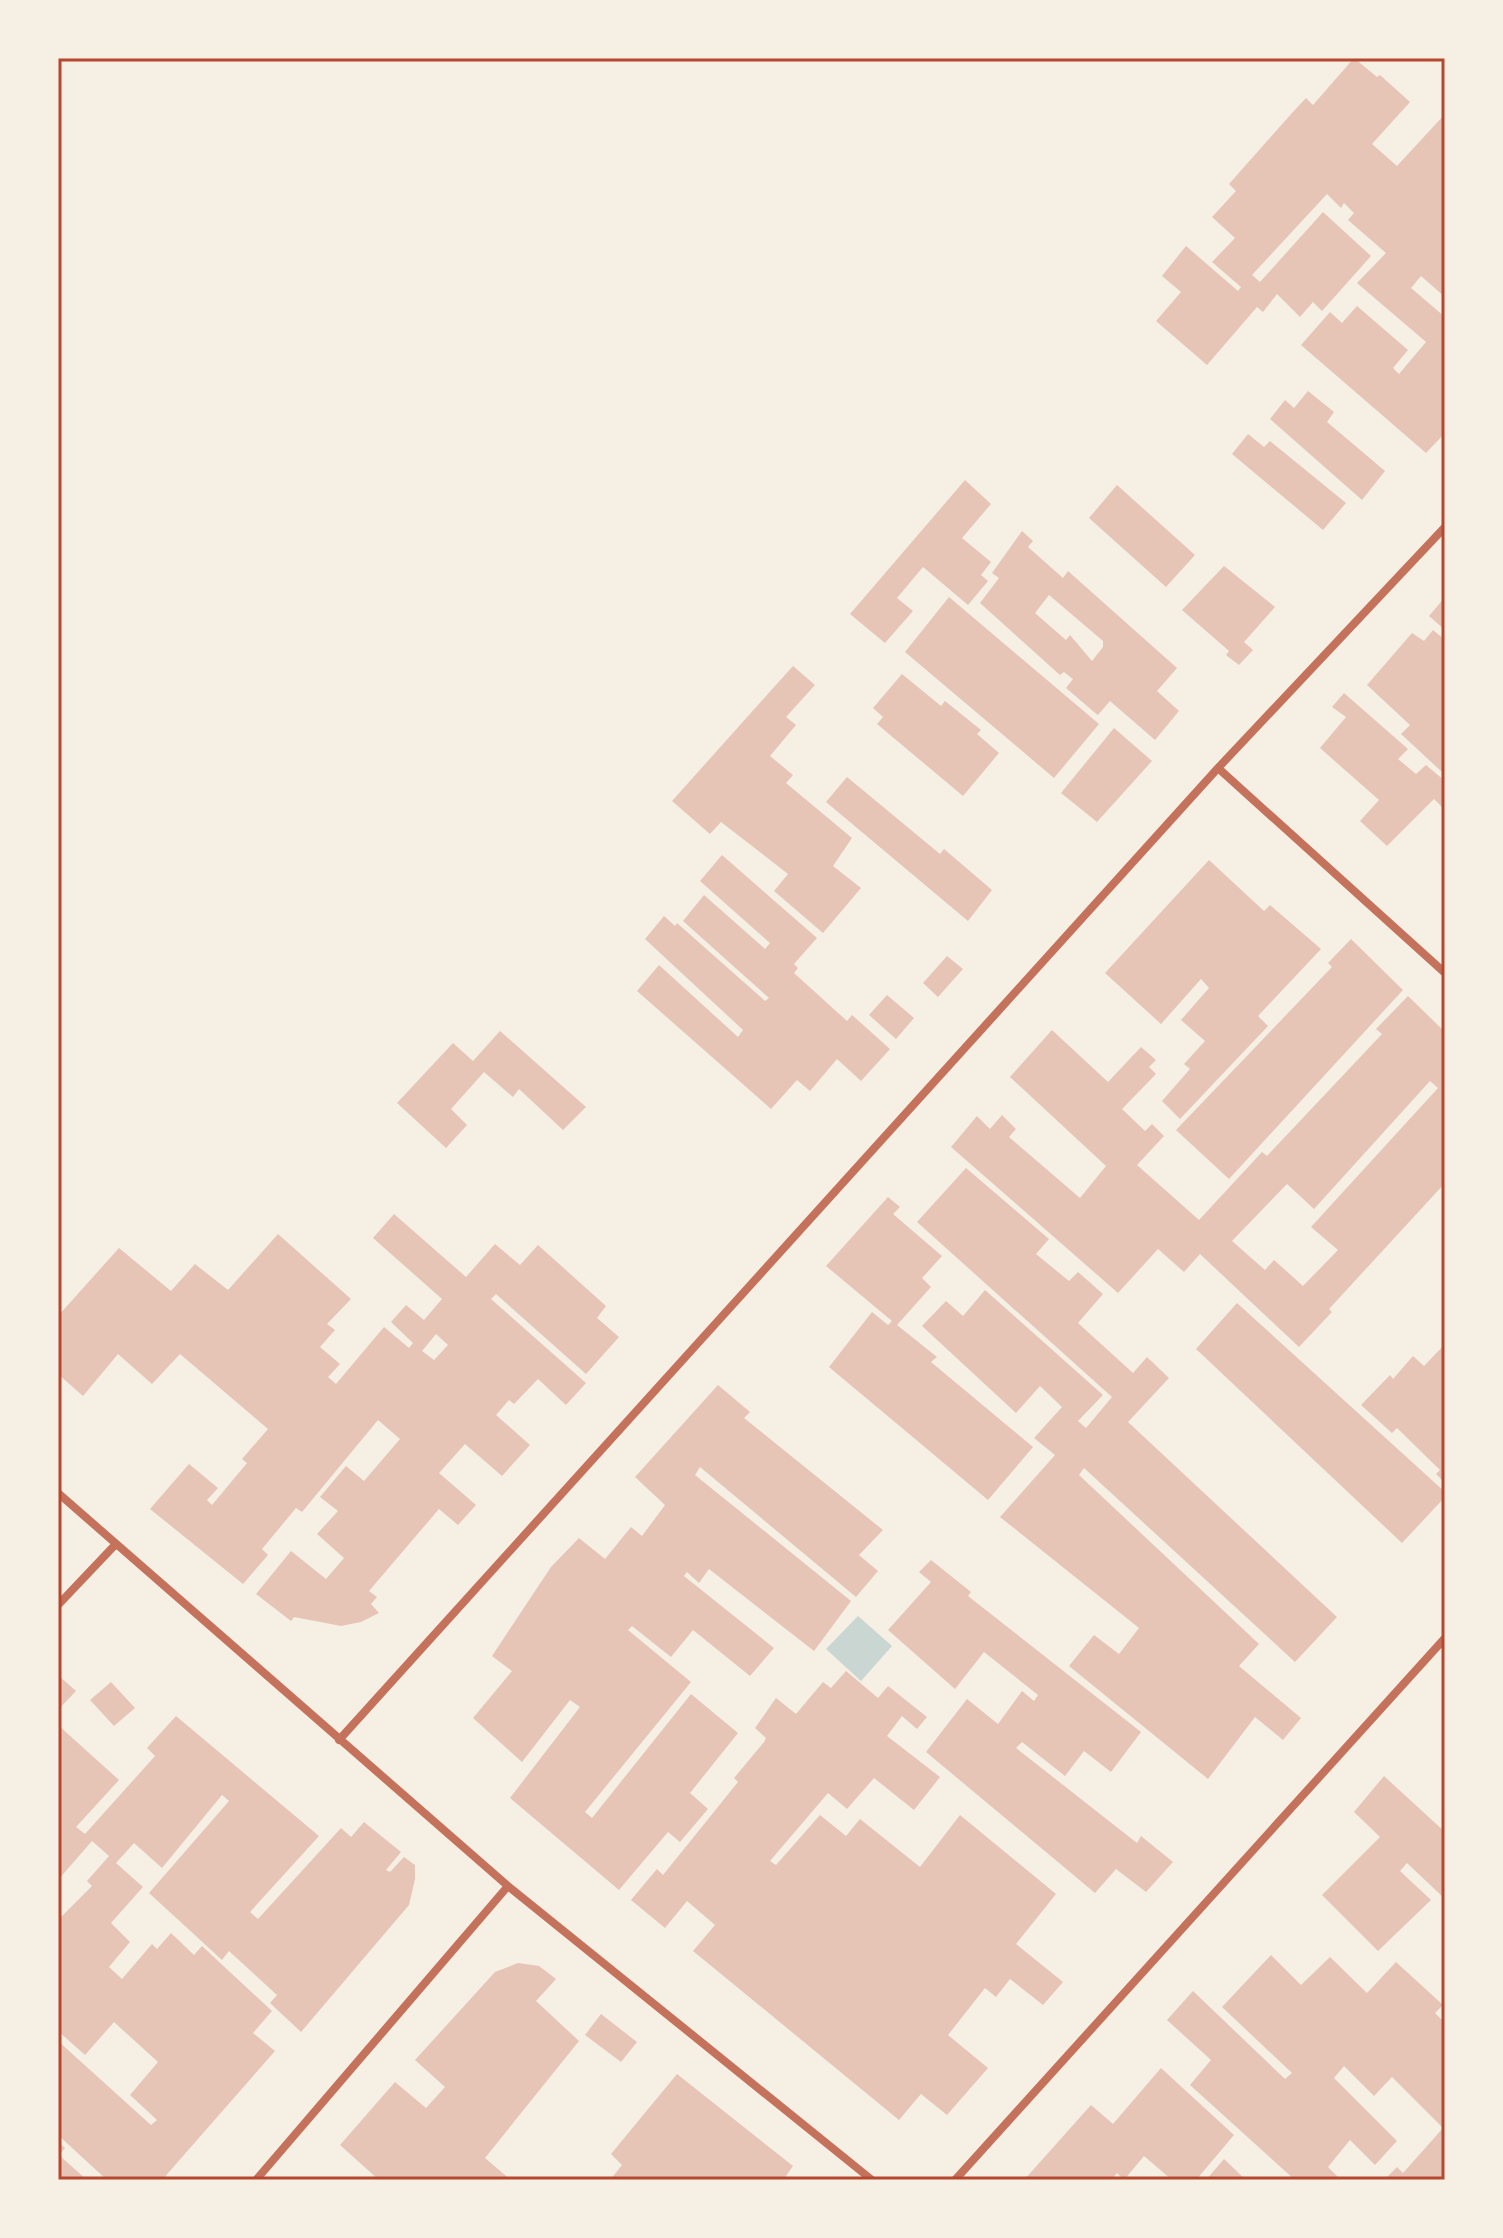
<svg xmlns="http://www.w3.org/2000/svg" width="1503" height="2238" font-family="'DejaVu Sans',sans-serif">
<rect width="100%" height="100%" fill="#f6efe4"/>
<path fill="#c9d6d2" d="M858,1616L892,1646L861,1681L826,1649Z"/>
<path fill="#e6c5b7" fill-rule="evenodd" d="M1354,58L1377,77L1380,75L1410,102L1372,144L1397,166L1445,114V297L1421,276L1411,288L1445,317V433L1426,453L1301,345L1330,312L1342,323L1357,306L1408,350L1393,368L1399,374L1426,342L1357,283L1386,253L1348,220L1354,213L1344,203L1341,208L1327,194L1252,275L1260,282L1323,212L1371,256L1322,311L1313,302L1300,317L1277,294L1263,312L1257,307L1207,365L1156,321L1181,292L1162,276L1186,246L1238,291L1241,287L1212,262L1235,238L1212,217L1236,191L1229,184L1292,113L1306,98L1313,105Z
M1308,391L1334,412L1327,422L1385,471L1362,500L1270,419L1285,400L1294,408Z
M1248,434L1264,447L1270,441L1346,503L1323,530L1232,454Z
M965,480L991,504L962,538L991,562L981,575L988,581L968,605L923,567L897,598L913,611L885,643L850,614Z
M1117,485L1195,555L1166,587L1089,518Z
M1022,531L1033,541L1028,547L1063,578L1068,571L1177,668L1157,691L1179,711L1155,740L1110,701L1098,715L1094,712L1066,688L1073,679L1064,672L1060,675L980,603L999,578L992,573ZM1049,595L1103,641V647L1092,661L1070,635L1066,640L1035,613Z
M1224,566L1275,607L1244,642L1253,650L1239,665L1226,655L1229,651L1182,610Z
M949,597L1099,724L1054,778L905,652Z
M1445,597V630L1429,616Z
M1433,630L1445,640L1442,772L1401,734L1410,725L1367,685L1412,633L1424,641Z
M793,666L815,685L786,717L796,725L770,756L793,775L786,783L852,838L833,866L861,888L823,933L774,891L788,874L721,822L710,834L672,801Z
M902,674L941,706L945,701L981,730L977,734L999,753L963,796L877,724L883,717L873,708Z
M1344,693L1408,749L1398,759L1416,774L1426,765L1445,781V810L1434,799L1387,846L1360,821L1379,800L1320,748L1346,717L1332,707Z
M1114,728L1152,761L1097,822L1061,793Z
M847,777L940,854L944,849L992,890L968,921L826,802Z
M722,855L817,938L794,964L798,968L794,973L847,1021L852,1015L890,1049L861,1081L837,1059L810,1091L797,1080L771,1109L637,991L659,965L738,1037L743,1030L645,939L664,916L675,926L677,923L765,1001L769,998L683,921L704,895L765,949L770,943L700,881Z
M1209,860L1264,911L1270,905L1321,949L1258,1016L1268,1026L1180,1119L1162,1101L1190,1069L1184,1064L1205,1041L1181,1020L1209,988L1201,979L1161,1024L1105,973Z
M1351,939L1403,990L1229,1179L1176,1130L1332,967L1328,963Z
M947,956L963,969L938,997L923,983Z
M887,995L914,1018L896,1039L869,1015Z
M1408,996L1445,1032V1183L1329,1309L1332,1312L1299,1347L1200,1254L1184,1272L1158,1249L1118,1293L951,1147L977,1116L990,1129L1002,1115L1016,1129L1009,1137L1080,1198L1106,1166L1010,1077L1052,1030L1108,1082L1141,1047L1156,1060L1149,1067L1156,1074L1122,1109L1145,1131L1152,1124L1164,1136L1137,1165L1199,1220L1262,1152L1267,1156L1382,1034L1376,1029ZM1430,1081L1438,1088L1311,1227L1338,1250L1303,1286L1274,1260L1265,1270L1232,1241L1287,1184L1314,1209Z
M500,1031L586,1107L563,1130L519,1089L513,1097L484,1072L451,1109L467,1125L446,1148L397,1103L453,1043L473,1061Z
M966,1168L1049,1239L1036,1254L1069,1281L1078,1272L1103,1294L1078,1323L1133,1373L1147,1357L1169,1378L1128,1422L1337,1617L1295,1662L1084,1468L1079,1475L1259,1644L1239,1666L1301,1718L1283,1740L1255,1717L1208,1779L1069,1666L1094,1635L1119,1654L1139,1628L1000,1517L1055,1455L1034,1438L1062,1407L1040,1386L1016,1413L922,1326L946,1301L963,1316L985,1290L1103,1395L1078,1421L1086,1428L1112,1397L917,1222Z
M888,1197L900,1207L893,1214L942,1256L922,1278L931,1287L897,1325L937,1357L931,1362L1033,1447L988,1500L829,1367L872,1312L888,1325L892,1321L826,1266Z
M394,1214L466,1277L495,1244L520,1265L538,1245L606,1306L597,1318L619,1337L586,1374L496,1294L491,1299L586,1383L566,1405L538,1379L514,1404L509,1400L496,1415L530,1445L502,1476L465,1444L439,1473L476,1505L458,1525L439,1509L369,1591L377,1597L371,1604L379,1613L361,1622L341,1626L294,1617L291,1621L256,1594L291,1551L326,1579L344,1558L317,1534L338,1511L320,1497L346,1466L364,1481L400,1439L378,1420L302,1512L296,1508L262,1549L268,1555L243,1584L150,1509L189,1464L218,1488L207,1500L212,1505L247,1463L242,1459L268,1429L180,1354L152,1384L118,1354L83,1396L58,1374V1316L119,1248L171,1291L195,1264L228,1290L278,1234L351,1299L327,1324L335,1330L320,1347L340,1364L328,1377L336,1384L384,1327L409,1348L413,1343L391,1322L406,1305L424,1320L442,1299L373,1238ZM436,1334L448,1345L434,1360L422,1351Z
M1237,1303L1445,1492V1497L1402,1543L1196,1349Z
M1445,1344V1483L1436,1474L1440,1470L1397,1428L1392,1433L1361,1405L1390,1375L1393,1379L1413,1356L1424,1366Z
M718,1385L750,1412L744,1418L883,1530L859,1555L878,1571L856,1597L700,1467L695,1475L851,1601L814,1651L709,1569L699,1583L687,1572L684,1576L774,1648L750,1676L693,1630L671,1657L632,1626L628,1630L691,1682L585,1812L592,1818L691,1694L738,1733L690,1793L708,1809L680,1842L668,1832L619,1890L510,1798L580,1707L570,1700L522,1762L473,1718L512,1671L492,1656L551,1567L579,1538L605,1559L631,1527L642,1536L665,1505L635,1477Z
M931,1560L971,1592L968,1596L1141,1732L1111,1772L1084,1751L1065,1776L1022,1742L1016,1748L1137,1843L1141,1836L1173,1862L1146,1892L1116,1869L1095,1893L926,1752L967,1699L998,1724L1022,1691L1034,1701L1038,1695L984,1652L955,1689L888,1630L931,1582L919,1572Z
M846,1671L878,1698L888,1686L927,1717L917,1729L902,1716L887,1736L940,1777L914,1810L874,1778L847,1809L828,1793L770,1861L776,1865L820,1815L846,1836L860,1819L920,1867L960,1815L1056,1894L1016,1944L1063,1982L1043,2005L1010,1979L996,1997L985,1988L948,2035L988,2068L947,2115L921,2094L899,2120L693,1951L715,1925L687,1901L665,1928L631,1900L657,1869L663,1875L738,1782L734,1778L764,1742L766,1738L755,1728L776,1698L796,1714L823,1682L831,1688Z
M58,1675L76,1691L58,1710Z
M111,1682L135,1708L114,1726L90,1700Z
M176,1716L319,1836L250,1912L258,1919L341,1828L351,1837L364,1822L401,1852L386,1870L390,1872L404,1857L415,1865V1879L409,1905L301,2032L270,2003L277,1995L229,1951L222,1960L149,1893L229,1801L222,1795L162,1868L134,1843L116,1863L143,1887L111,1923L130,1942L109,1967L122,1979L152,1944L157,1949L171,1933L194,1955L202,1946L272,2011L253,2033L275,2051L162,2180H107L58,2135V2041L151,2125L157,2120L130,2095L158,2062L114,2022L85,2055L58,2031V1920L92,1886L87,1881L109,1856L92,1841L58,1880V1725L119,1780L76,1827L85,1834L155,1756L147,1748Z
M1384,1776L1445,1832V1899L1407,1863L1400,1871L1431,1900L1378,1951L1322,1895L1380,1837L1354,1812Z
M1271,1955L1301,1985L1330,1957L1367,1993L1396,1962L1443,2005L1435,2013L1445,2023V2180L1387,2177L1397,2167L1403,2173L1443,2128L1392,2077L1374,2096L1344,2066L1334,2078L1397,2141L1375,2165L1350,2140L1328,2167L1341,2180H1295L1190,2085L1211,2060L1167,2020L1193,1991L1285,2079L1292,2073L1222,2007Z
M518,1963L539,1966L556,1979L536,2001L579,2041L485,2158L511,2180H379L340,2145L395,2082L426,2108L445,2087L415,2060L495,1972Z
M601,2014L637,2042L621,2062L585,2035Z
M1161,2068L1234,2135L1196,2180H1172L1144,2156L1124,2180L1117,2173L1111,2180H1024L1091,2105L1113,2124Z
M677,2074L793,2166L783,2180H610L622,2165L611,2154Z
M58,2142L65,2148L59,2155L87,2180H58Z
M1224,2159L1246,2180H1206Z"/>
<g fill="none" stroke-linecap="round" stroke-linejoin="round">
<path stroke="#c5725c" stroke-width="8" d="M1218,768L1445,973
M58,1493L508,1886L872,2180
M58,1605L114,1546
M339,1740L1218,768L1445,527
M256,2180L508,1886
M955,2180L1445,1638"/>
</g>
<rect width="1503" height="2238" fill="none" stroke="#f6efe4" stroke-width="120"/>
<rect x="60" y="60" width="1383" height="2118" fill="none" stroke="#b5482f" stroke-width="3"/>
</svg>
